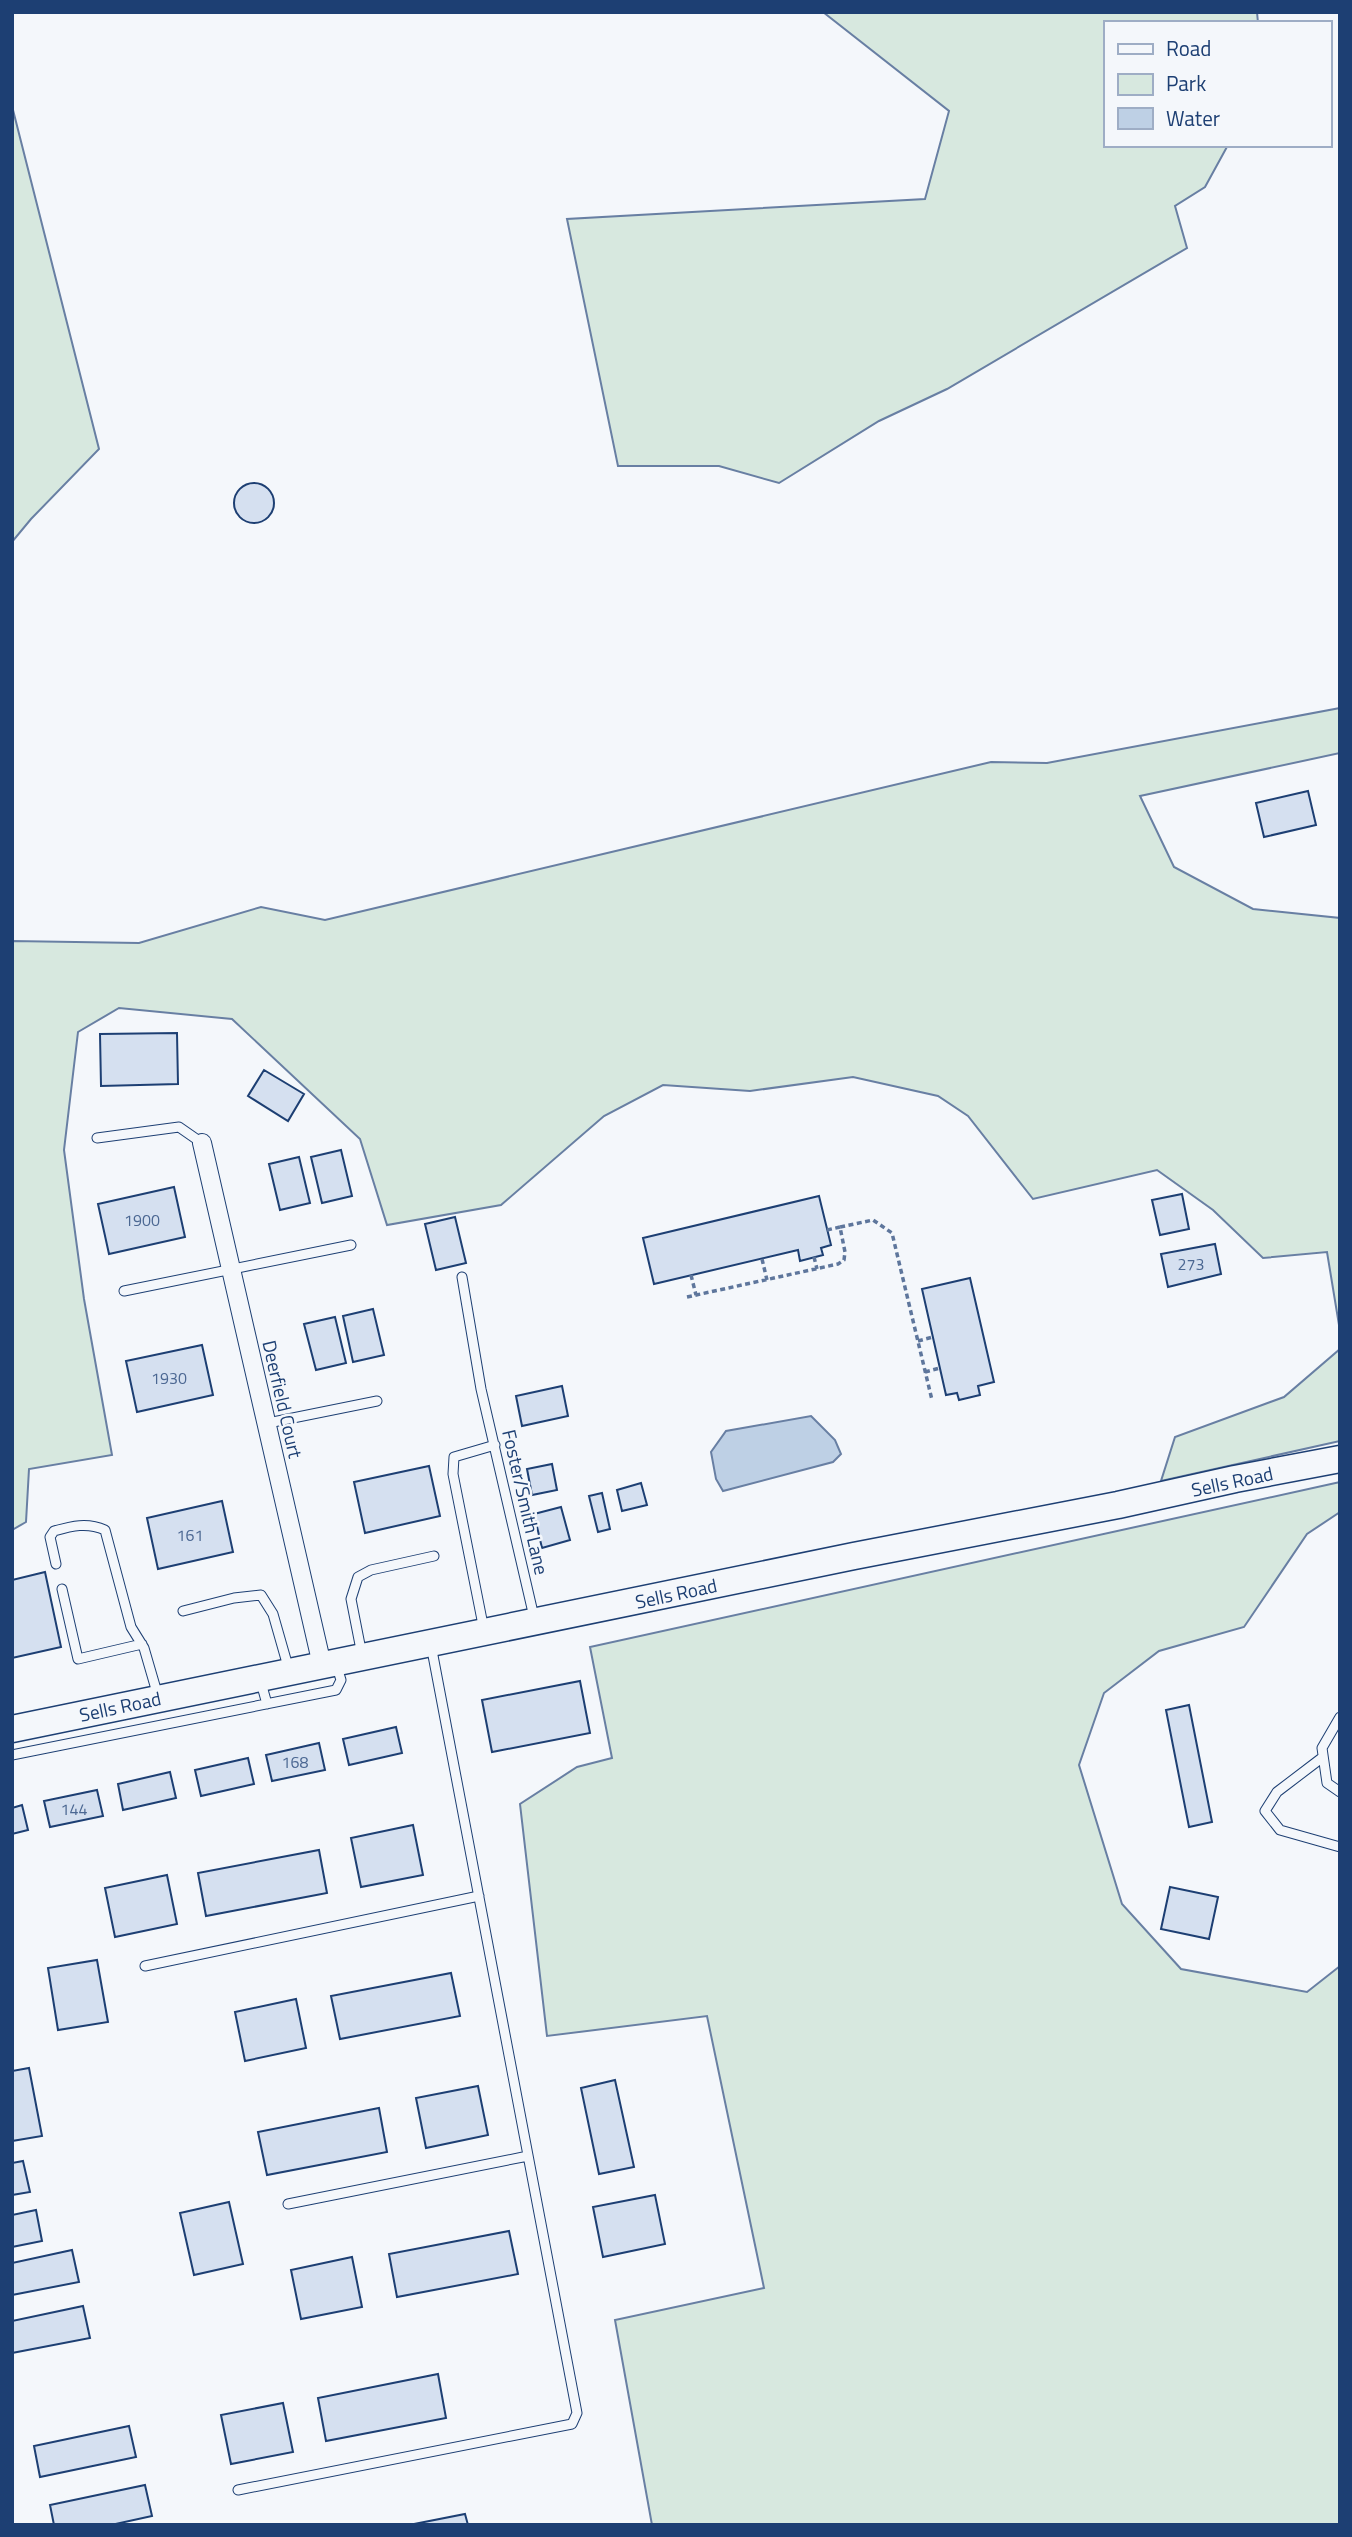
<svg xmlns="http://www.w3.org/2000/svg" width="1352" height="2537" font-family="'Titillium Web',sans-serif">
<rect width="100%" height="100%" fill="#f4f7fb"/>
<path fill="#d7e8df" stroke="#687fa3" stroke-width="2" d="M823,12H1257L1258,23H1105V145H1228L1205,187L1175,206L1187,248L947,389L879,421L779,483L719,466H618L567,219L925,199L949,111Z
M12,106L99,449L31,519L12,542Z
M1340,708V753L1140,796L1174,867L1253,909L1340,918V1331L1327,1252L1263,1258L1213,1210L1157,1170L1033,1199L968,1116L938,1096L853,1077L750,1091L663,1085L604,1116L501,1205L387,1225L360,1139L232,1019L119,1008L78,1032L64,1150L84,1299L112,1455L29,1469L26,1522L12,1530V941L139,943L261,907L325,920L991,762L1047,763Z
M1340,1349V1441L1161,1481L1175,1437L1284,1397Z
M1340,1482V1512L1307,1534L1244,1627L1159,1651L1104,1693L1079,1765L1122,1904L1181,1969L1307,1992L1340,1966V2525H652L615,2320L764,2288L707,2016L547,2036L520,1804L577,1767L612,1758L590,1647Z"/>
<path fill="#bed0e5" stroke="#687fa3" stroke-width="2" d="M811,1416L835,1440L841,1454L833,1462L723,1491L716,1479L711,1452L726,1431Z"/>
<path fill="#d5e0f0" stroke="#1d3f73" stroke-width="2" d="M234 503a20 20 0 1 1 40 0a20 20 0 1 1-40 0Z
M1308,791L1316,825L1264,837L1256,803Z
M177,1033L178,1084L101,1086L100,1034Z
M264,1070L304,1094L288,1121L248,1096Z
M341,1150L352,1196L322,1203L311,1157Z
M299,1157L310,1203L280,1210L269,1164Z
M174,1187L185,1237L109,1254L98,1204Z
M1182,1194L1189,1229L1160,1235L1152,1200Z
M819,1196L831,1245L821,1248L823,1255L800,1261L798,1250L654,1284L643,1238Z
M455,1217L466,1263L436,1270L425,1224Z
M1215,1244L1221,1274L1168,1287L1161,1254Z
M970,1278L994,1382L978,1386L980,1395L959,1400L957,1393L946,1395L922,1289Z
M373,1309L384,1355L353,1362L343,1316Z
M335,1317L346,1363L316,1370L304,1324Z
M202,1345L213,1395L137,1412L126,1361Z
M562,1386L568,1416L522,1426L516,1396Z
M552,1464L557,1490L532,1495L527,1469Z
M429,1466L440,1516L365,1533L354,1482Z
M641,1483L647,1505L622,1511L617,1490Z
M602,1493L610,1529L598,1532L589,1496Z
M222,1501L233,1552L158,1569L147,1518Z
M561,1507L570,1540L542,1548L534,1514Z
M45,1572L61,1647L12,1658V1580Z
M580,1681L590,1733L492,1752L482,1700Z
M1189,1705L1212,1822L1189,1827L1166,1710Z
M396,1727L402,1753L349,1765L343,1739Z
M319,1743L325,1770L272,1781L266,1755Z
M248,1758L254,1784L201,1796L195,1770Z
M170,1772L176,1798L123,1810L118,1784Z
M97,1790L103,1816L50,1827L44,1801Z
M22,1805L28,1830L12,1834V1808Z
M413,1825L423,1875L361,1887L351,1838Z
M319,1850L327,1893L206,1916L198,1873Z
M167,1875L177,1924L115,1937L105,1888Z
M1170,1887L1218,1897L1209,1939L1161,1929Z
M97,1960L108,2022L58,2030L48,1968Z
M451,1973L460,2016L340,2039L331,1996Z
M296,1999L306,2048L245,2061L235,2012Z
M29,2068L42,2136L12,2141V2071Z
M615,2080L634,2167L599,2174L581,2088Z
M478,2086L488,2135L426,2148L416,2098Z
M379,2108L387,2152L267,2175L258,2132Z
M23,2161L30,2192L12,2195V2163Z
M655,2195L665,2244L603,2257L593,2207Z
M229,2202L243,2264L194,2275L180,2213Z
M36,2210L42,2241L12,2247V2215Z
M509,2231L518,2274L397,2297L389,2254Z
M72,2250L79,2282L12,2295V2263Z
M352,2257L362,2307L301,2319L291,2270Z
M83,2306L90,2338L12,2353V2321Z
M438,2374L446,2418L326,2441L318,2398Z
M283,2403L293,2452L231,2464L221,2415Z
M129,2426L136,2457L40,2477L34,2446Z
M145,2485L152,2516L111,2525H54L50,2505Z
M465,2514L468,2525H409Z"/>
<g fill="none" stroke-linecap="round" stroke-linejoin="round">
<g stroke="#1d3f73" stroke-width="11">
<path id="lane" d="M97,1138L179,1127L202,1143
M462,1277L481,1389L534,1617
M124,1291L351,1245
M268,1423L377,1401
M56,1564L50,1537L54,1531C72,1526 87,1522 105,1530L131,1627L144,1648L158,1696
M62,1589L78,1659L142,1644
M183,1611L234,1598L261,1595L273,1614L289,1670
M484,1630L453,1474L454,1457L495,1445
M362,1655L351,1599L358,1577L371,1570L434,1556
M260,1679L267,1704
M1340,1717L1322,1748L1327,1783L1340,1792
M12,1755L336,1690L341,1680L336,1664
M1323,1757L1277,1792L1265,1811L1280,1830L1340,1847
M145,1966L479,1896
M288,2204L528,2156
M238,2490L572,2424L577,2413L431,1645"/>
</g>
<g stroke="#1d3f73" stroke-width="20">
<path id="street" d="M202,1143L322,1665"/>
</g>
<g stroke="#1d3f73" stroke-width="29">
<path id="secondary" d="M12,1729L854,1556L1118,1505L1235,1479L1340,1459"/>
</g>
<path stroke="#5e769c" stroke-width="3.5" stroke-dasharray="5 3.5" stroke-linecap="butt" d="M827,1230L840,1227
M814,1257L817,1269
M762,1259L767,1280
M691,1275L696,1295
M687,1297L838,1264L844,1260L845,1252L840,1227L873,1220L892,1233L932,1400
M918,1341L933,1337
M925,1372L940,1368"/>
<use href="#lane" stroke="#f4f7fb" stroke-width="9"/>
<use href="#street" stroke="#f4f7fb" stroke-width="18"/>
<use href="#secondary" stroke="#f4f7fb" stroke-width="26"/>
</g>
<g text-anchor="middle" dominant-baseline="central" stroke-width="5" stroke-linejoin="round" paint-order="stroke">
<g font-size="16" fill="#4b6792">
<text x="142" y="1220">1900</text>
<text x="1191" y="1264">273</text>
<text x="169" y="1378">1930</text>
<text x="190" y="1535">161</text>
<text x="295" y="1762">168</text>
<text x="74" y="1809">144</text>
</g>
<g font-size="19" fill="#1d3f73" stroke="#f4f7fb">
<text transform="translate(283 1399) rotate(77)">Deerfield Court</text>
<text transform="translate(1232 1481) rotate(-12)">Sells Road</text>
<text transform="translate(526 1502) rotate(77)">Foster/Smith Lane</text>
<text transform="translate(676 1593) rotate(-12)">Sells Road</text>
<text transform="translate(120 1706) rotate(-12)">Sells Road</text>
</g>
</g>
<rect width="1352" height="2537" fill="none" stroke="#1d3f73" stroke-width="28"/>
<rect x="1104" y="21" width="228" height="126" fill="#f4f7fb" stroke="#9eadc5" stroke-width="2"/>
<rect x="1118" y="44" width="35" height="10" fill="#f4f7fb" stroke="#9eadc5" stroke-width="2"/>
<text x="1166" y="56" font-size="21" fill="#1d3f73">Road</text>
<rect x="1118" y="74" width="35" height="21" fill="#d7e8df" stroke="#9eadc5" stroke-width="2"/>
<text x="1166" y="91" font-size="21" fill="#1d3f73">Park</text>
<rect x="1118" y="108" width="35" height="21" fill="#bed0e5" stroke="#9eadc5" stroke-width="2"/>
<text x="1166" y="126" font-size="21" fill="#1d3f73">Water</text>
</svg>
